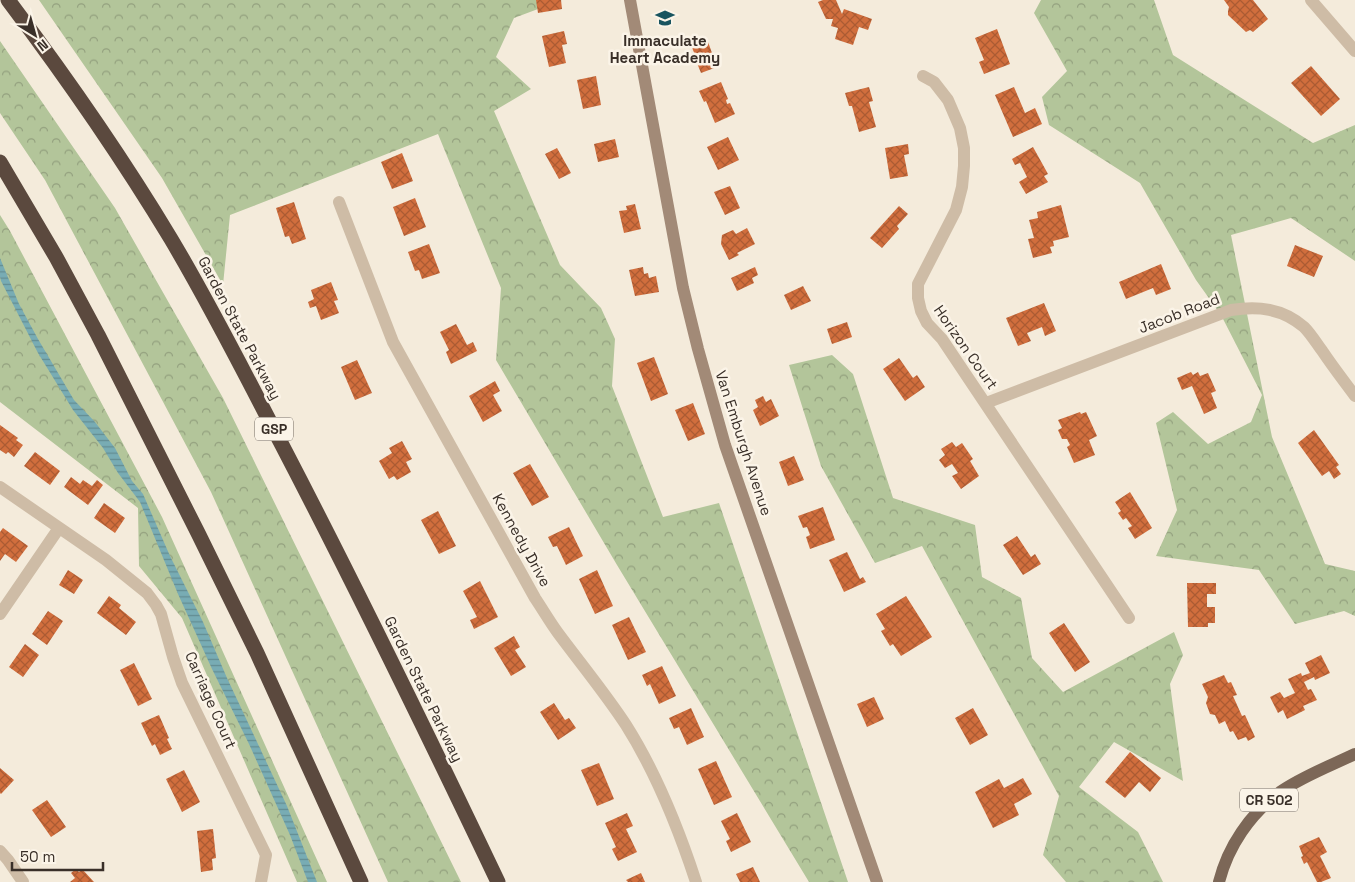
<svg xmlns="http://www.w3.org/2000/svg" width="1355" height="882" font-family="'Space Grotesk',sans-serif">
<defs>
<pattern id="forest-crowns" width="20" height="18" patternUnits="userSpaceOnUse" patternTransform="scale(1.25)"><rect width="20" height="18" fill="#b3c59a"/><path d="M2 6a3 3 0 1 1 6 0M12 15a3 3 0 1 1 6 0" fill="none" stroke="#93a07e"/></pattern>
<pattern id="water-rules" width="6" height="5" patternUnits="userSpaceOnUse" patternTransform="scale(1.25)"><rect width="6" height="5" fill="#78acb4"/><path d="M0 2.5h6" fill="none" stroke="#638c92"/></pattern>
<pattern id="building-cross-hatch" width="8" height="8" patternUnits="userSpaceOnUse" patternTransform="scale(1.25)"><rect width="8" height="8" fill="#d16e3d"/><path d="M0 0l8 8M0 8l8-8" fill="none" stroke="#ab5b33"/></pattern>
</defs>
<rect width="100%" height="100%" fill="#f4ebdb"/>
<path fill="url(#forest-crowns)" d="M39,0H562L514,18L496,57L531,89L494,111L560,265L601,308L615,339L612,386L663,517L719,503L848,882H809L617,565L496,360L501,288L438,134L230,215L223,285L162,178Z
M1041,0H1154L1173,55L1313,143L1355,125V261L1291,218L1231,235L1272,437L1325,564L1355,571V616L1344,611L1295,624L1259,570L1156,556L1177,510L1156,423L1173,412L1208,444L1251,422L1262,395L1221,315L1196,280L1140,183L1049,125L1042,97L1067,71L1034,13Z
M0,41L115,208L223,398L461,882H388L211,492L45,180L0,113Z
M0,215L10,231L162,517L327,882H297L182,618L139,566L138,508L0,402Z
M832,355L853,374L893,498L975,525L982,577L1021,598L1032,658L1063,692L1174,632L1183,655L1170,684L1183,781L1114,742L1079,787L1138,832L1163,882H1066L1043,855L1059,796L922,546L875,563L821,466L789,365Z"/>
<path fill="url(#water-rules)" d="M0,258L19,304L38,339L74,400L95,422L115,448L132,481L143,494L170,556L203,622L227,678L287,806L317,882H308L290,835L249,744L212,669L178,594L140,502L118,473L103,448L73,410L38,353L1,281L0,277Z"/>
<path fill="url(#building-cross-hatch)" d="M536,0H561L562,9L538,13Z
M823,0H836L842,14L844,9L872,19L868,30L859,27L853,45L835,39L838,28L831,26L833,19H826L818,2Z
M1224,0H1253L1268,19L1253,32L1250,30L1246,32L1228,15V11L1229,7Z
M997,29L1010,64L984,74L979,62L984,60L975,38Z
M564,31L567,44L562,45L566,63L549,67L542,36Z
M707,39L717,67L701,73L697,63L695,64L692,56L695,55L691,45Z
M1311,66L1340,99L1321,116L1291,83Z
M596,76L601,105L583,109L577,80Z
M721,82L728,99L726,100L727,104L730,103L735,114L715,123L706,101L704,102L699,91Z
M869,87L873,101L869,102L876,127L859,132L852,106H849L845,93Z
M1014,87L1025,113L1035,108L1042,124L1013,137L995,95Z
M728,137L739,160L718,170L707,147Z
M615,139L619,157L598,162L594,144Z
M908,144L909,154L904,155L908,176L890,179L885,148Z
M1033,147L1048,174L1044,176L1048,182L1026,194L1019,182L1027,177L1020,163L1015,165L1012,159Z
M557,148L571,173L559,179L545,154Z
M402,153L413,181L392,189L381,162Z
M730,186L740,208L725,215L714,192Z
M415,198L426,227L404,236L393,207Z
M294,202L306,239L292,244L289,236L285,237L276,208Z
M635,204L641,229L624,233L619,211L627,210L626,206Z
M1061,205L1069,237L1053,241L1054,246L1050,247L1052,253L1033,258L1028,239L1034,238L1029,220L1038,218L1037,212Z
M899,206L908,214L897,226L899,229L882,248L870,238Z
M747,228L755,244L737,253L739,255L729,260L721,244L722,235L733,230L736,234Z
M429,244L440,273L422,279L419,270L415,271L408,252Z
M1295,245L1323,256L1314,277L1287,266Z
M1161,264L1171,289L1156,295L1153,288L1126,299L1119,282Z
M643,267L644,274L648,273L649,278L656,276L659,292L635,296L629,270Z
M755,267L758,275L752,278L754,283L737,291L731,278Z
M331,282L338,300L334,301L339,313L321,320L316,306L310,308L308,302L314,299L311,290Z
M803,286L811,301L791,310L784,295Z
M1044,303L1056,331L1045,336L1042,327L1027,333L1031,341L1018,346L1006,318Z
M847,322L852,337L832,344L827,329Z
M456,324L467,345L473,342L477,351L451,364L446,352L449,350L440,332Z
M654,357L668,394L651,401L637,363Z
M899,358L913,378L917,375L925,387L905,401L883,369Z
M357,360L372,393L355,400L341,367Z
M1191,372L1193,375L1198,372L1200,376L1208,373L1216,391L1211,393L1217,408L1204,414L1192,386L1182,390L1177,378Z
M495,381L500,391L493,395L502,411L483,422L469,396Z
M763,396L766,402L771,399L779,416L760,426L753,410L758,407L755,400Z
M693,403L705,434L688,441L675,410Z
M1080,412L1081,414L1086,412L1097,436L1089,440L1095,455L1074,463L1067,447L1070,445L1067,439H1062L1058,430L1062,428L1058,420Z
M0,425L18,438L16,440L23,445L14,457L8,452L6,454L0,450Z
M1314,430L1339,465L1336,467L1341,474L1334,479L1329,471L1322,476L1298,443Z
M402,441L412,459L406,462L411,472L397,480L394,476L389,479L379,461L392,453L389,448Z
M952,442L956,447L962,443L973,459L970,461L979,476L961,489L952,476L958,473L952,464L945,468L939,460L945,455L941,449Z
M35,452L60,471L50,485L24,466Z
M794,456L804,480L788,486L779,462Z
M530,464L549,497L532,506L513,473Z
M71,477L80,484L83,480L92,486L97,480L103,485L88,505L64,487Z
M1130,492L1152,528L1135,539L1128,528L1132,526L1126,518L1123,520L1118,513L1121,511L1115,502Z
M104,503L125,518L115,533L94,518Z
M823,507L835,540L810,549L806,537L810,535L807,527L803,528L798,516Z
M438,511L456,546L439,554L421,520Z
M569,527L583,556L566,565L557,546L553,547L548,537Z
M3,528L28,546L16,562L5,554L0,561V532Z
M1017,536L1031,557L1035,554L1041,564L1023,575L1003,545Z
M847,552L860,579L863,577L866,582L844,592L829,560Z
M68,570L83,580L74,594L59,585Z
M597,570L613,606L595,614L579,579Z
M480,581L498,617L474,629L470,620L477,617L463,591Z
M1187,583H1216V594H1207V607H1215V623H1208V627H1188Z
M109,596L121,605L119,608L136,622L126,635L97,613Z
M906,596L932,637L901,656L893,644L890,646L881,631L885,629L876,614Z
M48,611L63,621L47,645L32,634Z
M629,617L646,652L628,660L612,625Z
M1064,623L1090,662L1075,672L1049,633Z
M514,636L520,647L515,650L526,667L511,676L494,648Z
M25,644L39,655L23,677L9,667Z
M1321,655L1330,673L1315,680L1314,677L1304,682L1308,690L1311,689L1317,700L1303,706L1305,710L1287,719L1283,710L1278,713L1270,697L1280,692L1284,698L1295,693L1288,679L1301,673L1302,676L1310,673L1305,663Z
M134,663L152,699L138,706L120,670Z
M662,666L676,696L659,704L650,684L647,686L642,675Z
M1224,675L1228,683L1231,682L1237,695L1233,696L1242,716L1245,715L1255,737L1248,741L1246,737L1238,740L1233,731L1230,732L1225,721L1219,724L1215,715L1210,714L1206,703L1208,697L1202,684Z
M874,697L884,719L867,727L857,704Z
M554,703L565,720L569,718L576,728L558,740L540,712Z
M691,708L704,737L687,745L679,727L674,729L669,718Z
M973,708L988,735L970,745L955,718Z
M159,715L169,738L167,739L172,749L160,755L155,744L152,746L141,723Z
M1130,752L1161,778L1150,792L1139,782L1125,798L1105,782Z
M716,761L732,797L714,805L698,769Z
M599,763L614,799L597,806L581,770Z
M0,768L14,780L1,794L0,793Z
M184,770L200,802L182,812L166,779Z
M1023,778L1032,794L1014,804L1019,815L993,828L975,792L999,779L1004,788Z
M47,800L66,827L51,837L32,810Z
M627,813L633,826L626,829L637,852L618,861L612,849L616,847L605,823Z
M737,813L751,842L731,852L726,841L730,839L721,821Z
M213,829L216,858L212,859L213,870L201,872L197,831Z
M1319,837L1327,852L1320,856L1331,878L1321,882H1317L1307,862L1304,864L1301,857L1303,856L1299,846Z
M753,867L760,882H740L736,874Z
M76,869L79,872L82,869L94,882H70L75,878L71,873Z
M641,873L645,882H628L626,880Z"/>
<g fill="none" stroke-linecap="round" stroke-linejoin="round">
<path stroke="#cebca6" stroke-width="12" d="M1311,0L1355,51
M923,76L934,82L948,100L960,128L964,148V166L962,187L956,210L918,284V298L921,311L927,323L942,339L1129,618
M339,202L393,342L535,598C543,610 550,622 558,633C581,664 605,693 626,725C657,774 678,827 696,882
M986,403L1231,310C1258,306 1282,308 1304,327C1311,334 1317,344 1323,352C1333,367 1344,381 1355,396
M0,487L106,560L147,593L156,605L161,614L173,657L182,683L266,855L261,882
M0,614L59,528
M0,851L8,860L23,882"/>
<path stroke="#a28a77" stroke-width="12" d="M630,0L683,288L698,349L725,445L877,882"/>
<path stroke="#7c6757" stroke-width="12" d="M1219,882C1228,846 1250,814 1280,792C1303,776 1330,766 1355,754"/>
<path stroke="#5b493e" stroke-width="15" d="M8,0C66,77 121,156 171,239C211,306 246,376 282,445C357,589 428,735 498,882
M0,162L56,257L98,335L198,533L257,653L361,882"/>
</g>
<defs>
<g id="school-bare" transform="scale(1.5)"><path d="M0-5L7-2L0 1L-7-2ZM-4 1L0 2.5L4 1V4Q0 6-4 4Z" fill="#19545f" stroke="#fbf4e8" stroke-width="2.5" paint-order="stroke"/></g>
</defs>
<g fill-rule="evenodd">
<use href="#school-bare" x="665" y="18"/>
</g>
<g text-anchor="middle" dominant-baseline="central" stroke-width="5" stroke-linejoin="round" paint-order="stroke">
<g fill="#fbf4e8" stroke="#736a62" stroke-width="1">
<rect x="255" y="417.5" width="38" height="23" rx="4"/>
<rect x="1240" y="788.5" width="58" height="23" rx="4"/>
</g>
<g font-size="14" font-weight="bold" fill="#392f28">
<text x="274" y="429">GSP</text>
<text x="1269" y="800">CR 502</text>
</g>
<g font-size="15" font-weight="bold" fill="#392f28" stroke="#fbf4e8">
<text x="665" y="40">Immaculate<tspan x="665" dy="17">Heart Academy</tspan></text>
</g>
<g font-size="15" fill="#392f28" stroke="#fbf4e8">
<text transform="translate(1179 313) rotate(-21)">Jacob Road</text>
<text transform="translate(240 328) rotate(62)">Garden State Parkway</text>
<text transform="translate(966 347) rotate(55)">Horizon Court</text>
<text transform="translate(744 443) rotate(72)">Van Emburgh Avenue</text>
<text transform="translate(522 540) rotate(61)">Kennedy Drive</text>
<text transform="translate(424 689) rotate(64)">Garden State Parkway</text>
<text transform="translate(211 700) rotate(66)">Carriage Court</text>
</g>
</g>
<g transform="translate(35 35) rotate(143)" stroke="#fbf4e8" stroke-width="4" paint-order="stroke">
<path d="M0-4L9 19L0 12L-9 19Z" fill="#392f28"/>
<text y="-8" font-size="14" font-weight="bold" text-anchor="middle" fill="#392f28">N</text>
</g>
<path d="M12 862v8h91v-8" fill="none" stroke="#392f28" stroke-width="2.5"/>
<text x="20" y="862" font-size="15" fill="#392f28" stroke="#fbf4e8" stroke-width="4" paint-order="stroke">50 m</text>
</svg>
